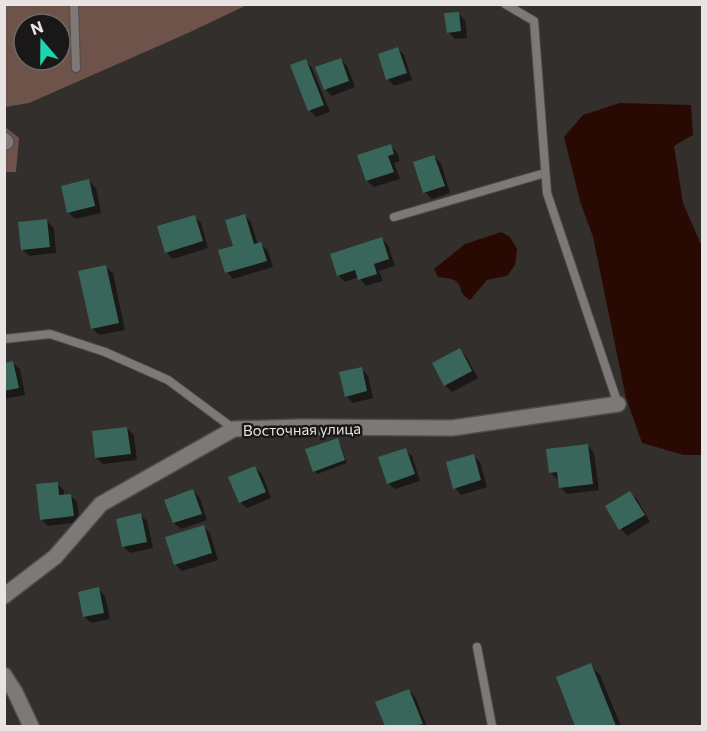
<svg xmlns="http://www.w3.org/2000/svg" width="707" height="731" font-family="Commissioner,sans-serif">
<rect width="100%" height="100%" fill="#332f2d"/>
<path fill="#6e534b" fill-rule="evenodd" d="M5,5H247L188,33L29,103L5,107ZM24,24H60V60H24Z
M4,126L19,138L16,172H5Z"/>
<path fill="#290a03" d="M620,103L691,105L693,135L674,146L683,203L702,247V455H684L642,443L626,398L593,237L580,201L564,137L583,115Z
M501,232L510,237L517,249L515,265L507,276L487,280L470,300C457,291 464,292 458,283C454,278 444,278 438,277L434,269L465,244Z"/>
<path fill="#0007" d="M458,13L465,20L467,38L455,39L448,32Z
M398,49L404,55L412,80L394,86L388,79Z
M341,60L347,66L355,87L332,96L325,89Z
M306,61L312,68L330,112L316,117L310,110Z
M390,146L397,152L400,161L394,163L400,179L374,187L367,181L359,156Z
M434,157L441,163L450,193L432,199L425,192Z
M89,181L96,188L101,213L75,219L68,212Z
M245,216L251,222L258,245L261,244L268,251L273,267L233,279L227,272Z
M194,217L201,223L208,248L173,259L166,252Z
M47,221L54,228L56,253L29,256L22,249Z
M382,239L388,245L395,266L379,271L383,281L366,286L359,277L345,282L338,275Z
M106,267L113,273L125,330L99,335L92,328Z
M459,350L466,356L478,378L452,392L445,385Z
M13,363L20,369L25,395L4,399V364Z
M362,369L368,376L373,398L353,403L346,396Z
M127,428L134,435L137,460L103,464L96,458Z
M337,440L340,443L347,463L317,474L314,471Z
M588,446L594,453L599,490L567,494L561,488L560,478L557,479L550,472Z
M405,450L412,456L420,481L395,489L388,483Z
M473,456L480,462L487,487L461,495L455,488Z
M255,468L262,474L271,498L247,508L240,502Z
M57,483L64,490V496H71L77,502L80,522L48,526L41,519Z
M193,491L200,498L207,520L181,529L174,523Z
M630,493L637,499L650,522L627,536L621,529Z
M140,515L147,521L153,548L130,553L124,547Z
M203,526L210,533L218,560L182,571L175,564Z
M98,589L105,596L110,619L91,623L84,616Z
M590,665L600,675L621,726H577L558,678Z
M409,690L415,697L427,726H387L377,702Z"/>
<path fill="#39665a" d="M459,12L461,31L447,33L444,13Z
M398,47L407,73L386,80L378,54Z
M341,58L349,81L324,90L315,67Z
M306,59L324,105L308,111L290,65Z
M391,144L394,154L388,156L394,172L366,181L357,155Z
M434,155L445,186L423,193L413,162Z
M89,179L95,206L67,213L61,186Z
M245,214L254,244L261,242L267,261L225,273L218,250L233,246L225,220Z
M195,215L203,241L165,253L157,226Z
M47,219L50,247L21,250L18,222Z
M382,237L389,259L374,264L377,274L358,280L355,270L337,276L330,254Z
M106,265L119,323L91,329L78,271Z
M460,348L472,371L444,386L432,363Z
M13,361L19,388L4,391V363Z
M362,367L367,391L345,397L339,372Z
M127,427L131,454L95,458L92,431Z
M338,438L345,460L313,472L305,449Z
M588,444L593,484L559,488L557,472L549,473L546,449Z
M406,448L415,474L387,484L378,457Z
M474,454L481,480L453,489L446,462Z
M255,466L266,492L239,503L228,477Z
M58,482L59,495L71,494L74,516L40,520L36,484Z
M193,489L202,514L173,523L164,500Z
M630,491L645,515L619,530L605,506Z
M141,513L147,542L122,547L116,519Z
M204,525L212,553L174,565L165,537Z
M99,587L104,613L83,617L78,592Z
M591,663L616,726H575L556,677Z
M409,689L423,724L415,726H385L375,702Z"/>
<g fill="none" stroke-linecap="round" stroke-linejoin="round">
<g stroke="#504c4b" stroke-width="10">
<path id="lane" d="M74,4L76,68
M505,4L534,21L547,193L618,404
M394,217L545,173
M4,339L50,334L105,352L168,380L234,429
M477,647L492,726"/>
</g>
<g stroke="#504c4b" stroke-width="18">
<path id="street" d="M4,140L6,142
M4,596L55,557L101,504L234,429L302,427L452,428L618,404
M4,675L15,692L31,726"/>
</g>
<use href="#lane" stroke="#7e7977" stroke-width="8"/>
<use href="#street" stroke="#7e7977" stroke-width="15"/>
</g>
<g text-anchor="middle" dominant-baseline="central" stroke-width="5" stroke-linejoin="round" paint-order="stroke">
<g font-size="15" fill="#e7e4e3" stroke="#191717">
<text transform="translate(302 429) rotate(-1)">Восточная улица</text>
</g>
</g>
<rect width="707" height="731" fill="none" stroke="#e7e4e3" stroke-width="12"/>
<g transform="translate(42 42) rotate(340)"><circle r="28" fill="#191717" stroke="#6b6969" stroke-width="1.5"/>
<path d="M0-4.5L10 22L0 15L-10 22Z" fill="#1fd5b0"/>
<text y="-9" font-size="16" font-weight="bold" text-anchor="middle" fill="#e7e4e3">N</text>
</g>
</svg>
